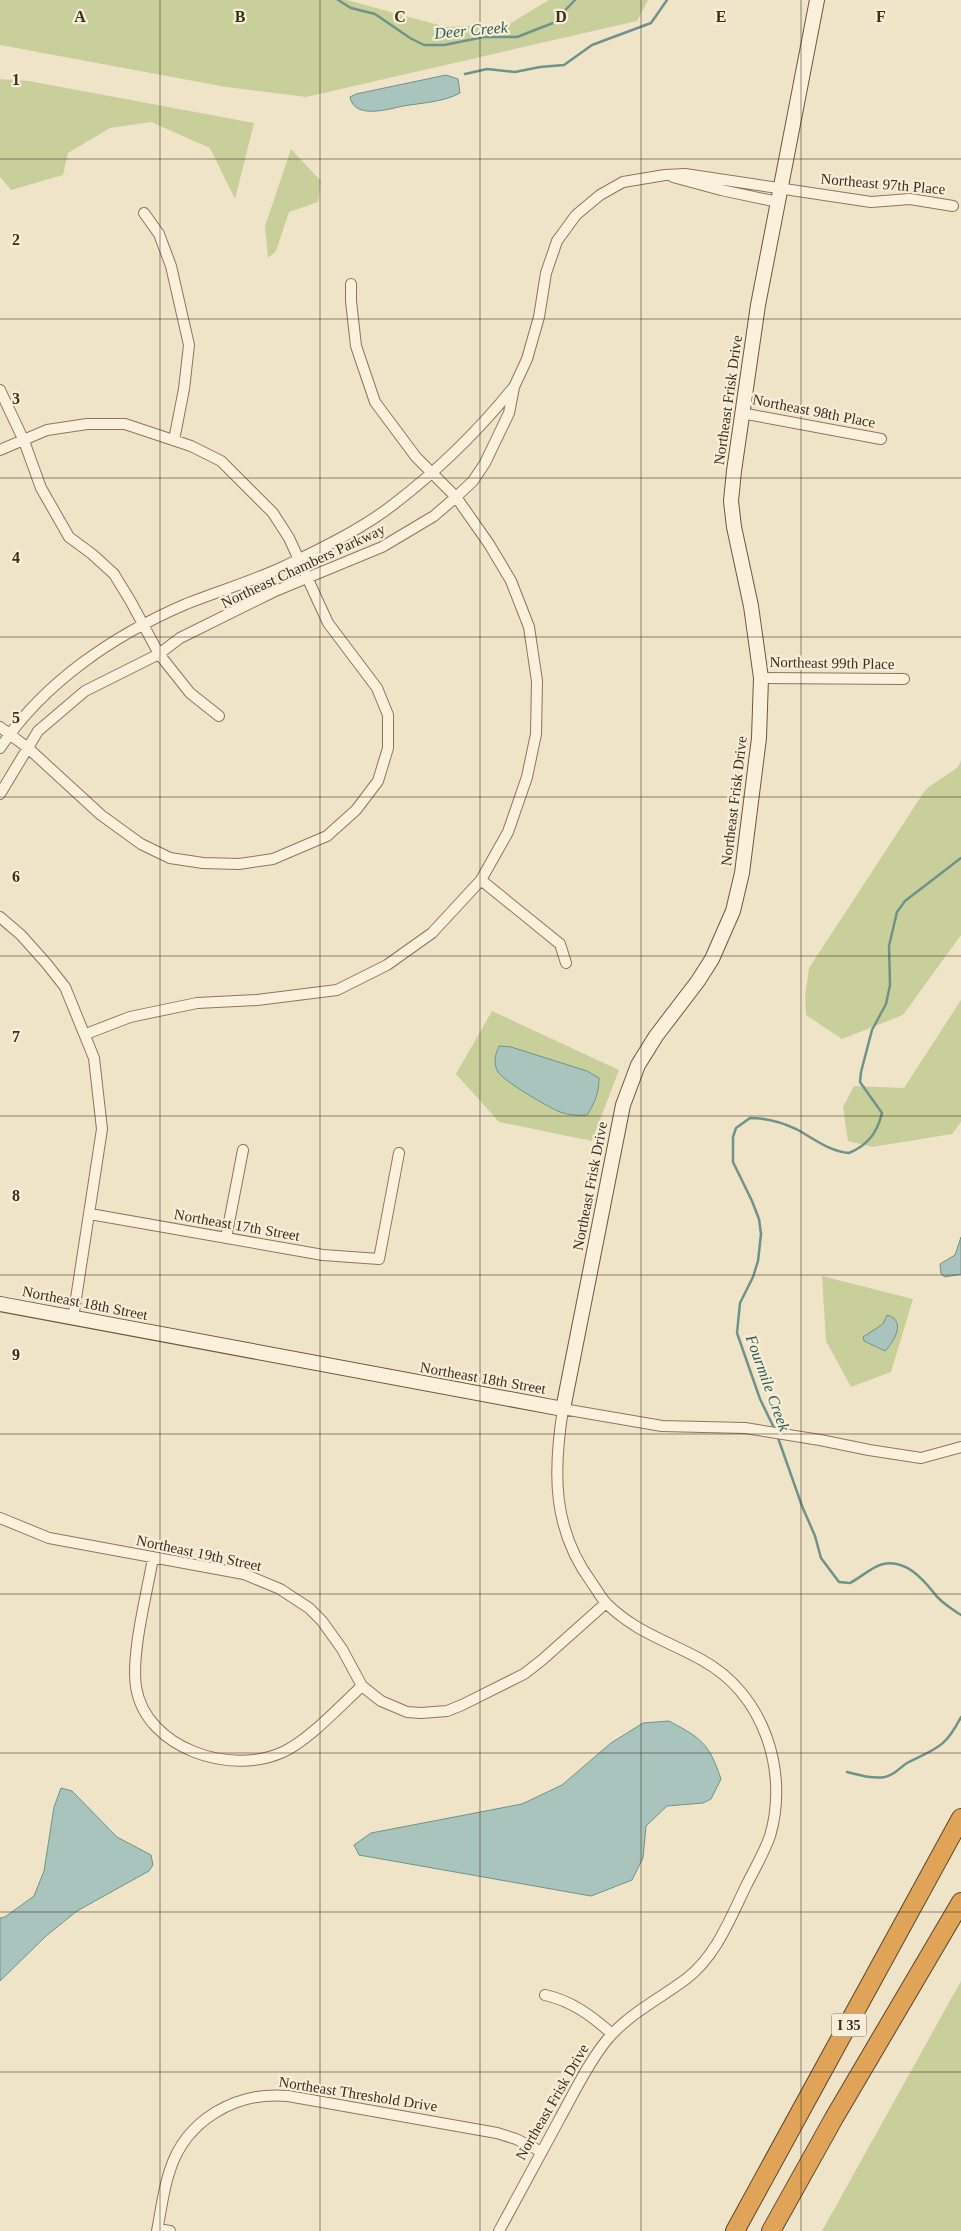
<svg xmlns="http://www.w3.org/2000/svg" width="961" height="2231" font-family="'Times New Roman',serif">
<rect width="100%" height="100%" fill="#f0e4c8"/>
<path fill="#c9cf9b" d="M0,0H347L446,27L509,24L549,0H648L637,21L306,97L226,87L0,45Z
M0,79L29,81L254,123L235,199L210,148L151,122L110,128L68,153L63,175L11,190L0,177Z
M291,149L321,181L318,202L289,212L276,251L268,258L265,226Z
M961,761V935L903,1015L842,1039L806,1015L805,996L809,968L926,789L958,767Z
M961,1000V1122L952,1134L872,1147L848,1141L843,1107L854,1086L904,1088Z
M492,1011L619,1070L592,1141L499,1122L456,1074Z
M822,1276L913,1299L891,1372L851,1387L826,1341Z
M961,1981V2231H822Z"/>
<path fill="#a9c4bc" stroke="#6f938a" d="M446,75L458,79L460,93C444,102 421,103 403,106C389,109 354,120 350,97L356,94Z
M499,1046L511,1047L587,1071L599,1078C599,1092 595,1103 587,1115C578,1116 569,1115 560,1112C548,1107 505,1082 498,1072C493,1063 495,1055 499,1046Z
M961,1237V1274L945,1277L941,1274L940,1264L955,1255Z
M887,1315C907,1320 894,1342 885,1351L864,1341L863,1337L883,1324Z
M669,1721C701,1738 709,1743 721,1779L711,1799L703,1803L667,1806L646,1826L643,1858L632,1880L591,1896L359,1855L354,1845L371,1833L522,1804L562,1785L611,1743L643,1723Z
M61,1788L72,1791L117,1837L151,1855L153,1865L149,1871L77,1911L46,1936L0,1981V1918L5,1917L34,1896L44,1871L54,1807Z"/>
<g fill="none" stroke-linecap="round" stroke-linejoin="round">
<path stroke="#6f938a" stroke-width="2.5" d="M338,0L351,8L375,14L410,38L424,45H444L484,37H517L553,23L575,0
M465,74L487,69L515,72L540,67L564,65L592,45L651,23L667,0
M775,1430L760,1399L737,1333L740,1303L753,1277L758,1261L761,1234L759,1219L752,1201L733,1162V1137L736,1128L750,1118C766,1118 781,1122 796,1129C813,1138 830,1152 849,1153C868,1145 877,1133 882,1113L860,1082L861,1072L872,1030L886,1004L890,985L889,946L897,912L905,901L961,858
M777,1435L802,1506L815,1536L821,1558L839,1582L850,1583C860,1578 873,1566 883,1564C905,1559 922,1578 934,1593C940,1602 952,1609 961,1615
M847,1772C859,1775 872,1779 885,1777C895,1775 899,1768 907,1763C937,1748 945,1748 961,1717"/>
<g stroke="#8d765c" stroke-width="12">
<path id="street" d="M673,177L721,190L778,202
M144,213L159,234L171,266L189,345L184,389L174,440
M0,390L24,441L41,488L69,537L92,554L114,574L131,602L159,654L190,693L219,716
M741,413L881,439
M0,450L47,430L87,424H125L191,446L221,461L273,513L289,538L328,623L377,688L388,715V748L378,781L356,810L327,836L273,859L239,864L203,863L170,858L141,844L101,815L28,748L0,727
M761,678L904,679
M0,748C44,682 114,635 186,604C219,591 253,581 285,566C322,548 362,529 394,504C437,471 479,430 513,388
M0,794L38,731L85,691L159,654L180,638L273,592L382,547L434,516L456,497L473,481L485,463L509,413L514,387L527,359L539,317L546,273L557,241L576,215L600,195L623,182L665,175L685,174L871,202L910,199L953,206
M481,880L560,944L566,963
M0,917L21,935L46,963L65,987L94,1058L102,1129L73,1318
M86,1034L130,1017L197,1003L257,1000L337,990L387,965L432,933L481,880L508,832L527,777L536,734L537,681L529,627L511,581L489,544L456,497L416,457L375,402L356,346L351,301V284
M90,1214L323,1255L379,1259L399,1153
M226,1238L243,1150
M0,1518L49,1538L244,1574L280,1589L309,1608L322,1621L342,1649L362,1686L381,1701L407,1712L421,1713L447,1711L462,1705L524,1674L542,1660L606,1603
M153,1558C147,1593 131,1653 136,1687C146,1749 231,1776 283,1752C309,1740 340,1706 362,1686
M545,1995C572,2001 592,2016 612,2034
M158,2229L170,2231
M157,2231C161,2211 163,2190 170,2170C186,2120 236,2091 288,2096L497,2133L516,2139L542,2152
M499,2231C519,2194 539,2157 559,2120C574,2093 587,2065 606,2041C628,2014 658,2000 686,1979C716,1956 730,1919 746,1886C754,1870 764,1853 770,1836C789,1771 764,1694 702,1660C668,1641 637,1633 607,1604C601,1598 597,1590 592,1583C552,1529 553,1472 563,1409L662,1426L745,1428L820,1440L869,1450L921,1458L961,1447"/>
</g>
<g stroke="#6f573f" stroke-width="16">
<path id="secondary" d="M0,1304L563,1409L623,1105L638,1065L656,1036L698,981L712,959L733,911L742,873L759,738L761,678L751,606L734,527L731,501L734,471L758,305L817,0"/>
</g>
<g stroke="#5b4430" stroke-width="20">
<path id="highway" d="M735,2231L961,1818
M771,2231L834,2118L961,1902"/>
</g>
<use href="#street" stroke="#faf1dc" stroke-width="10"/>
<use href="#secondary" stroke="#faf1dc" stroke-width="14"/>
<use href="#highway" stroke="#e0a458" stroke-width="18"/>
</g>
<path fill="none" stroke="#3d2e20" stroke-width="1" stroke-opacity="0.55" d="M160,0V2231M320,0V2231M480,0V2231M641,0V2231M801,0V2231M0,159H961M0,319H961M0,478H961M0,637H961M0,797H961M0,956H961M0,1116H961M0,1275H961M0,1434H961M0,1594H961M0,1753H961M0,1912H961M0,2072H961"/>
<g text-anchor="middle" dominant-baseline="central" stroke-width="4.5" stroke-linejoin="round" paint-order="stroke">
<rect fill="#f7eed8" stroke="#756857" stroke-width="1" x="831.5" y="2013.5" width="35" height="23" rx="4"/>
<g font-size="14" font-weight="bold" fill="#3d2e20">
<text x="849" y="2025">I 35</text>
</g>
<g font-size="15" fill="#3d2e20" stroke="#f7eed8">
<text transform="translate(883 184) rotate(5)">Northeast 97th Place</text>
<text transform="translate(728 400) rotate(-82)">Northeast Frisk Drive</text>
<text transform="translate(814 411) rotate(11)">Northeast 98th Place</text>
<text transform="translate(303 566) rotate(-25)">Northeast Chambers Parkway</text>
<text transform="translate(832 663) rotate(1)">Northeast 99th Place</text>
<text transform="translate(734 801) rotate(-83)">Northeast Frisk Drive</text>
<text transform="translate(590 1186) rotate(-79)">Northeast Frisk Drive</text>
<text transform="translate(237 1225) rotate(10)">Northeast 17th Street</text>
<text transform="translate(85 1303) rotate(11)">Northeast 18th Street</text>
<text transform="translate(483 1378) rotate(10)">Northeast 18th Street</text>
<text transform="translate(199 1553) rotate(12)">Northeast 19th Street</text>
<text transform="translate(358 2094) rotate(9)">Northeast Threshold Drive</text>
<text transform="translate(552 2102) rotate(-60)">Northeast Frisk Drive</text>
</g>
<g font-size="16" font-style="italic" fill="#2f5d5a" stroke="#f7eed8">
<text transform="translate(471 30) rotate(-5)">Deer Creek</text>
<text transform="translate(768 1383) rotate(70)">Fourmile Creek</text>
</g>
</g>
<g font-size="16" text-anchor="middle" font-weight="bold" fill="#3d2e20" stroke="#f7eed8" stroke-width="4.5" stroke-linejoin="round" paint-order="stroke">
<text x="80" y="22">A</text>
<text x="240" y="22">B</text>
<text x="400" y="22">C</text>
<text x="561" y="22">D</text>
<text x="721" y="22">E</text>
<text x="881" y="22">F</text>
<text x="16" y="85">1</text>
<text x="16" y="245">2</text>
<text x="16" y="404">3</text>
<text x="16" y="563">4</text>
<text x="16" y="723">5</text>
<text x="16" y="882">6</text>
<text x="16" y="1042">7</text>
<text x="16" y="1201">8</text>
<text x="16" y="1360">9</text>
</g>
</svg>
